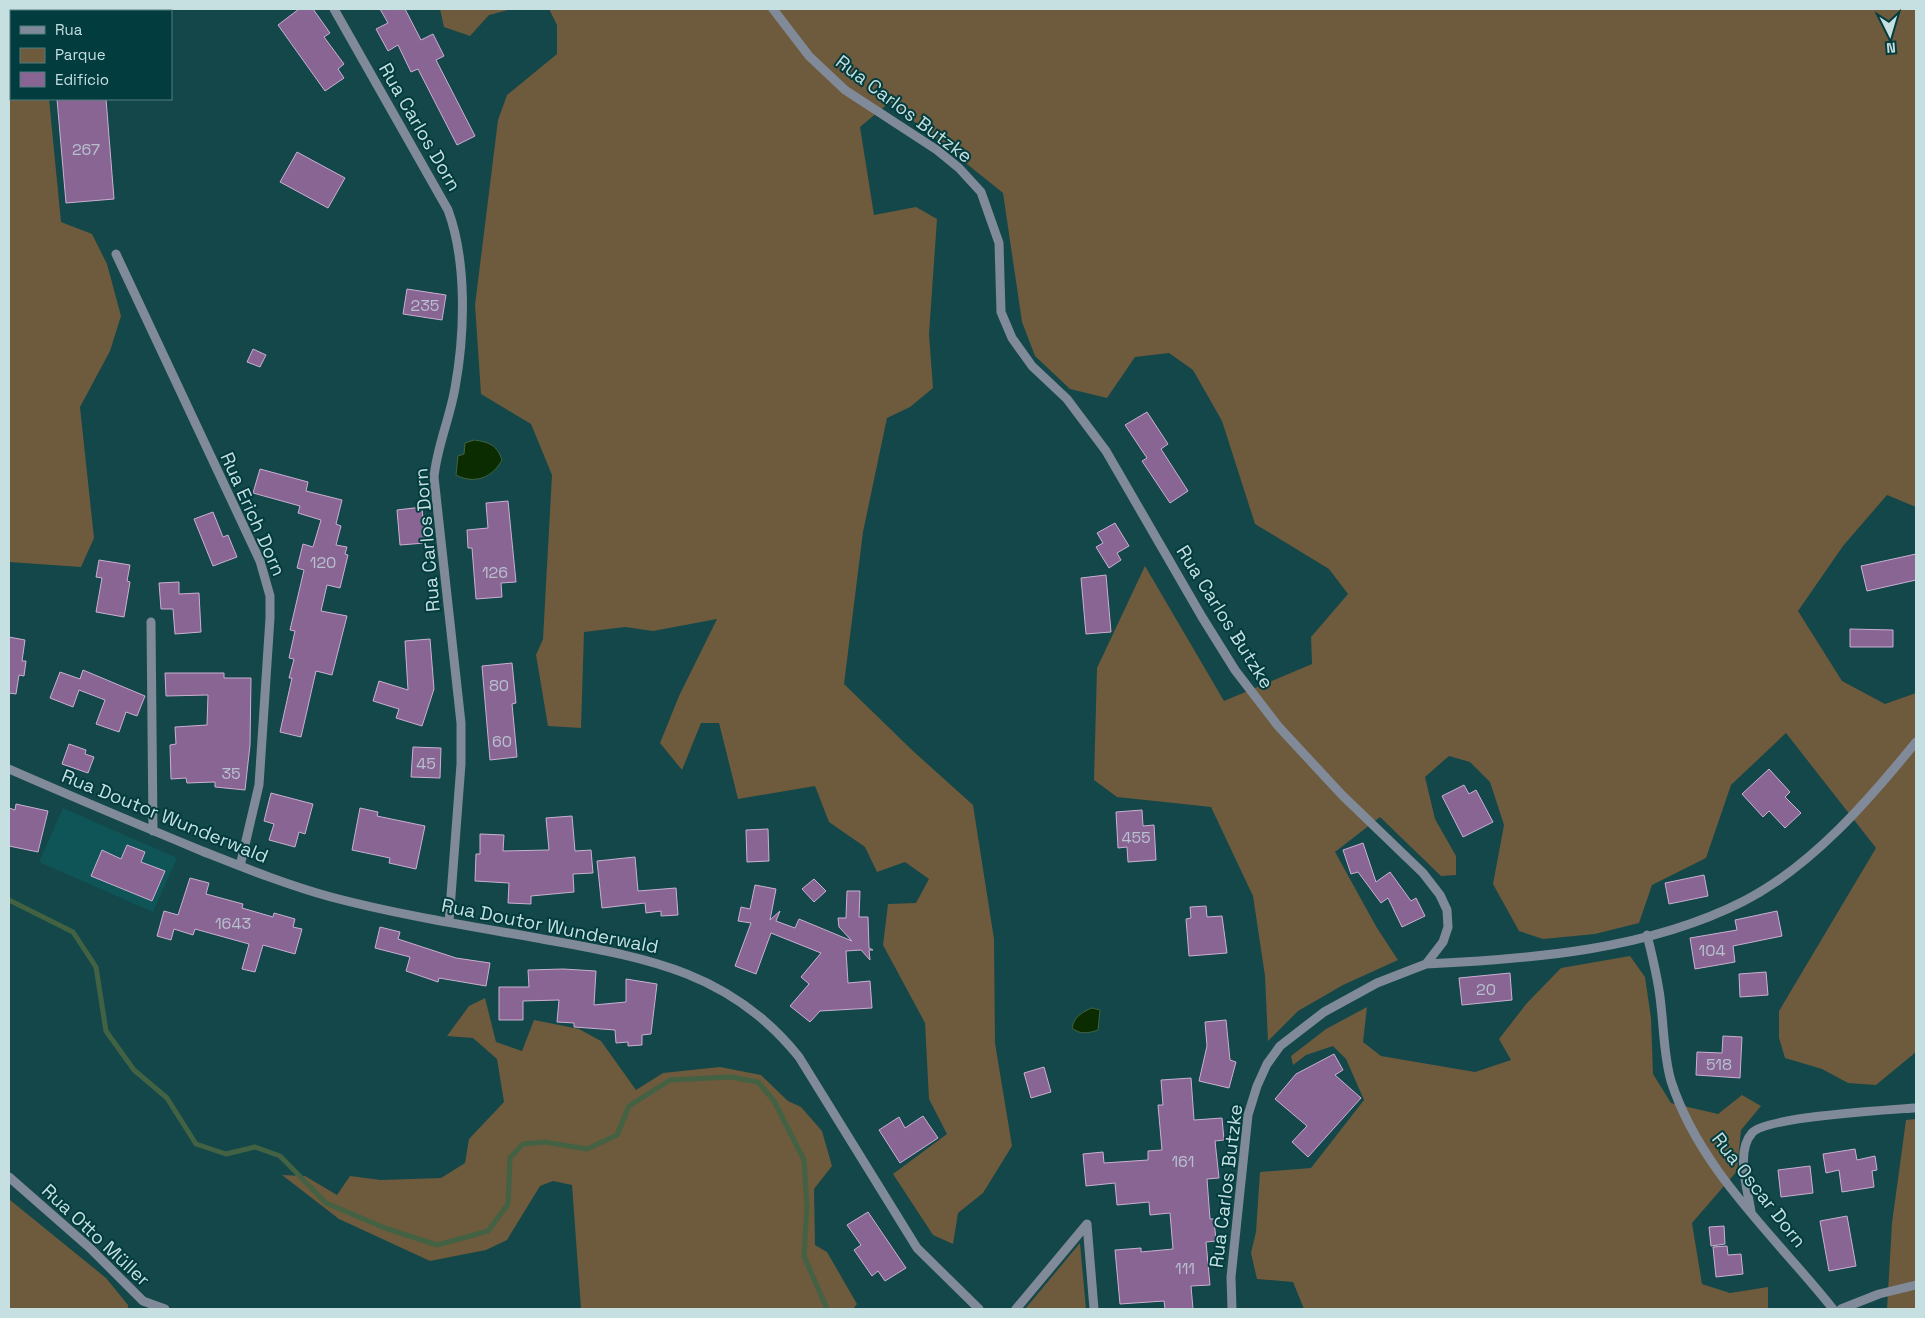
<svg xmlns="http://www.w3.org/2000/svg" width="1925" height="1318" font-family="'Space Grotesk',sans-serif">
<rect width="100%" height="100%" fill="#134749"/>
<path fill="#0f5456" d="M63,808L177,858L153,912L39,862Z"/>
<path fill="#6e5a3c" d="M9,9H60L54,11H11V99H49L61,222L92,234L107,264L121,316L110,351L80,407L94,538L81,567L9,562Z
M440,9H512L489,15L470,36L444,27Z
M549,9H1916V507L1887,495L1843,546L1798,611L1842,681L1885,704L1916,693V1052L1876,1085L1848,1083L1822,1069L1785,1058L1779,1038V1011L1876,848L1786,733L1731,785L1706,858L1652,885L1639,923L1595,934L1543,939L1519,931L1493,884L1504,825L1490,782L1470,762L1449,756L1425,777L1435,819L1456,856V875L1441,876L1380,817L1335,852L1377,928L1398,960L1343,985L1298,1011L1268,1041L1265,976L1253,896L1211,807L1117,797L1094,780L1097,668L1145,566L1224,701L1312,664L1311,637L1348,594L1329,569L1255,524L1222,421L1193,370L1169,353L1135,357L1107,398L1070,389L1035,356L1022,322L1003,193L890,102L860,127L874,215L916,207L937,219L929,334L933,388L910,407L887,418L863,532L844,684L913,751L973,805L994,939L995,1043L1012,1146L983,1193L958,1213L953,1244L933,1235L893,1174L947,1134L929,1099L925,1023L883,945L888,904L916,903L929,879L905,862L877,872L865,847L829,822L815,786L738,799L719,723H701L682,770L660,743L679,696L717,619L653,631L625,627L584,632L581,728L548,726L536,655L543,639L552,475L531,424L481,394L475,305L498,120L507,95L557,54V25Z
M1630,956L1645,977L1651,1018L1653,1074L1671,1103L1718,1114L1742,1095L1761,1106L1741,1130L1737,1171L1692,1223L1702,1284L1730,1293L1768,1287V1309H1304L1293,1282L1257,1279L1251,1253L1256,1232L1260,1172L1311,1168L1364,1100L1346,1059L1333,1046L1306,1055L1293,1065L1291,1056L1326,1029L1367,1007L1363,1042L1381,1056L1475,1072L1511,1060L1499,1039L1527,1003L1561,968Z
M485,998L496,1042L522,1051L534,1020L579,1029L601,1041L636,1090L663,1073L720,1067L761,1075L788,1101L801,1107L822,1131L832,1166L814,1189L815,1245L827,1252L857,1304L853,1309H581L572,1185L553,1181L540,1186L507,1240L486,1250L430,1261L339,1219L282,1175L305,1176L337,1195L350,1176L381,1180L441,1178L465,1163L469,1139L504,1102L497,1059L473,1038L447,1036L469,1006Z
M1916,1119V1309H1887L1892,1223L1906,1120Z
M10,1200L106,1278L128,1305V1309H9Z
M1080,1243L1086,1309H1025Z"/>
<path fill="#0a2c00" stroke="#426243" d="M474,440C489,442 497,445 502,460C493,477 475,485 456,475L458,456L464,454L465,443Z
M1092,1008L1100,1010L1098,1030C1089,1033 1080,1035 1072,1028C1074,1017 1082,1012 1092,1008Z"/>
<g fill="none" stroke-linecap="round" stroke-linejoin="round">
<path stroke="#426243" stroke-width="5" d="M9,900L73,932L96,967L106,1031L134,1070L167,1098L196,1144L226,1154L255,1147L280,1156L326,1203L385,1228L437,1245L488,1231L508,1204L510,1158L523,1144L545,1142L587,1149L617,1135L629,1106L670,1080L730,1077L758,1082L774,1101L804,1160L807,1206L804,1256L827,1309"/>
</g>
<path fill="#896594" stroke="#cab0d1" d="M299,9H313L330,33L324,37L344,64L338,69L344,78L325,91L278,25Z
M380,9H405L421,40L433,34L444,56L436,60L475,136L457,145L418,69L411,72L398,45L388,51L376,29L388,23Z
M57,99H106L114,199L66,203Z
M297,152L345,178L328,208L280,182Z
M407,289L446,295L442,320L403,314Z
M253,349L266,355L260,367L247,362Z
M1147,412L1168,444L1161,449L1188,491L1170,503L1142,461L1147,458L1125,425Z
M260,469L308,482L306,491L342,500L336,524L341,526L336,545L347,547L345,554L348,555L340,588L327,585L321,611L347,616L332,675L316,671L301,737L280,732L292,678H289L294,659L289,658L295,631L290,630L304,570L297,568L303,544L313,547L321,520L298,513L300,506L253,493Z
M508,501L516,582L501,583L502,597L476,599L472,548H468L467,530L488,528L486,503Z
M422,507L425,543L400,545L397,510Z
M213,512L223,537L228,535L237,557L213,566L194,519Z
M1115,523L1129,546L1117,553L1121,560L1109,568L1096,547L1103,543L1097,533Z
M1916,554V580L1867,591L1861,566Z
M99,560L130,565L127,581L130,582L124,617L96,612L102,578L96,577Z
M1106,575L1111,632L1086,634L1081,578Z
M179,582V594L199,593L201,632L175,634L173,609H161L159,583Z
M1850,629L1893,630V647H1850Z
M9,637L25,640L22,661H26L24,676L19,675L16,694L9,693Z
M430,639L434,689L422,726L396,718L399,709L373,701L379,681L408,690L405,641Z
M512,663L516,703L512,704L517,757L490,760L482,666Z
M83,670L145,696L137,716L126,712L119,732L96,724L105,700L79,690L73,707L50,698L60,672L80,679Z
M165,673H224V678H251L250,745L245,790L215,787V782L187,783L186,778L171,779L170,745L176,744L175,727L207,725L208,695L166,696Z
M69,744L86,750L85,754L94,757L88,773L62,764Z
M413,747L441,748L440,778L411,777Z
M1769,769L1790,792L1785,797L1801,813L1785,828L1769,811L1763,817L1742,794Z
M1464,785L1469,794L1476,790L1493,822L1463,837L1442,796Z
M271,793L313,804L305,834L299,832L295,847L269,840L274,824L264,821Z
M16,804L48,811L38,852L9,846V808L15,810Z
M360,808L378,812L377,816L425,826L416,869L389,863L390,858L352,850Z
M1142,810L1143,826L1154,825L1156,860L1128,862L1127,847L1118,848L1116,812Z
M572,816L575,851L591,850L593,873L573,874L574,892L531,896V904L508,903L509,883L475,881L476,854H480V834L504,835L503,851L549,850L546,818Z
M768,829L769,861L747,862L746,830Z
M1363,843L1376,882L1390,872L1411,901L1416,898L1425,916L1402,927L1388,898L1381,903L1358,872L1351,874L1343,850Z
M127,845L145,852L141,862L165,871L152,901L91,876L102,850L121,859Z
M635,857L638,891L676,888L678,915L661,916V911L646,913L645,903L602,908L597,861Z
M1704,875L1708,896L1669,904L1665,883Z
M190,878L209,883L206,894L243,904L242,908L273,917L274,913L295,919L293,927L302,929L295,954L263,945L255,972L242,969L249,944L195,929L193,935L174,929L171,940L157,936L164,911L178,915Z
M814,879L826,891L814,902L802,889Z
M755,885L776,889L770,920L780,911L776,921L795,928L799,919L852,941L839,927L838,918H846L847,891H860L859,917H868L869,948L873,950H869L870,960L861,950L846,951L848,983L870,981L872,1008L820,1011L810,1022L790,1006L809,984L801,977L821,953L771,933L756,974L735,966L751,923L738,921L741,907L750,909Z
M1206,906L1207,917L1222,916L1227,953L1189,956L1186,919L1191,918L1190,907Z
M1777,911L1782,936L1733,946L1735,962L1695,969L1690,938L1737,930L1735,920Z
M380,927L400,932L398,939L456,958L490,963L486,986L439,978L438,982L406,971L410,957L375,948Z
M563,969L596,971L594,1005L626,1002V979L657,984L651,1034L642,1035V1045L628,1046V1042L616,1043L615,1030L574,1027V1023L557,1022L559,1000L523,1001V1020H499V987H529L528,970Z
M1766,972L1768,995L1740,997L1739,974Z
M1510,973L1512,1000L1462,1005L1459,978Z
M1226,1020L1230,1060L1236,1062L1229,1088L1199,1081L1207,1046L1205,1022Z
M1723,1036L1742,1037L1740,1078L1696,1075L1697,1052L1722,1053Z
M1334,1054L1343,1070L1335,1075L1361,1098L1308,1157L1292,1142L1307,1126L1275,1099L1296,1074Z
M1044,1067L1051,1092L1031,1098L1024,1073Z
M1191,1078L1194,1120L1222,1118L1224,1140L1215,1141L1219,1178L1207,1179L1210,1219H1214L1216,1241L1206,1242L1210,1285L1191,1286L1193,1309H1165L1164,1301L1120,1304L1115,1250L1141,1248V1252L1173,1249L1170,1213L1150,1215L1149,1202L1117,1205L1115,1183L1086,1186L1083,1154L1103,1152L1104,1163L1148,1160V1151L1162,1150L1158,1105H1163L1161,1080Z
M923,1116L938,1138L900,1163L879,1130L899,1117L905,1128Z
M1855,1149L1857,1160L1875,1156L1877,1170L1872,1171L1874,1187L1842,1192L1839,1170L1826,1173L1823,1154Z
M1810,1166L1813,1193L1781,1197L1778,1170Z
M868,1212L906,1268L885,1281L878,1271L872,1276L854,1250L861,1245L847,1225Z
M1847,1216L1856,1266L1829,1271L1820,1221Z
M1724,1226L1725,1244L1711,1246L1709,1227Z
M1727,1246L1728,1255L1741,1254L1743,1274L1716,1277L1713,1247Z"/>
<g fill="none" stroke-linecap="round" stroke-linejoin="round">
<path stroke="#818a98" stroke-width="9" d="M334,9L448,210C467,261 465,334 455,388C450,418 437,446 434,477L461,723V764L449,922
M773,9L809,56L845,90L937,150L959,168L981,192L999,243L1001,312L1012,338L1032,366L1067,399L1106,451L1202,617L1235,670L1278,726L1342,795L1423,873L1440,895L1447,910L1448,927L1443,942L1426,964L1377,983L1324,1012L1280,1046L1267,1064L1257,1086L1248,1115L1231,1277L1232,1309
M116,254L260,561L270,596V618L259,785L240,866
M151,622L153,831
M9,769C73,797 137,824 202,851C245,868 287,885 331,897C399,915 469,926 537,938C641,957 729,969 799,1057L917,1248L979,1309
M1647,935C1653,959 1659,982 1661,1006C1664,1031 1664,1057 1671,1081C1700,1171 1776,1237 1833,1309
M1426,964C1532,959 1648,950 1744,901C1812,866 1869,800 1916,742
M9,1177L90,1248L143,1301L165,1309
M1751,1212C1748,1190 1735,1152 1752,1133C1765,1117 1887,1110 1914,1108
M1087,1224L1094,1309
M1016,1309L1087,1224
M1841,1309L1879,1294L1916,1285"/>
</g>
<g text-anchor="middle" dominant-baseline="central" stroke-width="4" stroke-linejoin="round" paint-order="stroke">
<g font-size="16" fill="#b7c0cd">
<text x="86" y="149">267</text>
<text x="425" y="305">235</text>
<text x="323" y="562">120</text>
<text x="495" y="572">126</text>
<text x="499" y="685">80</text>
<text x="502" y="741">60</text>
<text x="426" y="763">45</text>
<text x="231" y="773">35</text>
<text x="1136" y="837">455</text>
<text x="233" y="923">1643</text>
<text x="1712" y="950">104</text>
<text x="1486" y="989">20</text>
<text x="1719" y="1064">518</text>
<text x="1183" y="1161">161</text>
<text x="1185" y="1268">111</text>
</g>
<g font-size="19" fill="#c6dfe0" stroke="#033c3e">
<text transform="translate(904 109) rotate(37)">Rua Carlos Butzke</text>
<text transform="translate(420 127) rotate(60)">Rua Carlos Dorn</text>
<text transform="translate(253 514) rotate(66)">Rua Erich Dorn</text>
<text transform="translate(427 540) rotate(-95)">Rua Carlos Dorn</text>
<text transform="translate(1225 617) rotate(58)">Rua Carlos Butzke</text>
<text transform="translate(165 816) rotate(22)">Rua Doutor Wunderwald</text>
<text transform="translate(550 926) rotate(11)">Rua Doutor Wunderwald</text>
<text transform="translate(1226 1186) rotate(-83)">Rua Carlos Butzke</text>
<text transform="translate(1759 1190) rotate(52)">Rua Oscar Dorn</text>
<text transform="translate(96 1235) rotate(43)">Rua Otto Müller</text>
</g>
</g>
<rect width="1925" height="1318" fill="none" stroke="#c6dfe0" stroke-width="20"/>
<rect x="10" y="10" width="162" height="90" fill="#033c3e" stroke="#517d7f"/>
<rect x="20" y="26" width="25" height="8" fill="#818a98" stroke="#517d7f"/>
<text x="55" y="35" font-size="15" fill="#c6dfe0">Rua</text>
<rect x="20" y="48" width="25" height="15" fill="#6e5a3c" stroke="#517d7f"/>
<text x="55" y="60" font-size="15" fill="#c6dfe0">Parque</text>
<rect x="20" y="72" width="25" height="15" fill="#896594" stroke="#517d7f"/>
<text x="55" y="85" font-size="15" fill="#c6dfe0">Edifício</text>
<g transform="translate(1890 35) rotate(175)" stroke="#033c3e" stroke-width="4" paint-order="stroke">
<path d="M0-4L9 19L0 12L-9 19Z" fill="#c6dfe0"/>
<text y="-8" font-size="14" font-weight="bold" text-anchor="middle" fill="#c6dfe0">N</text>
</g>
</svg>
